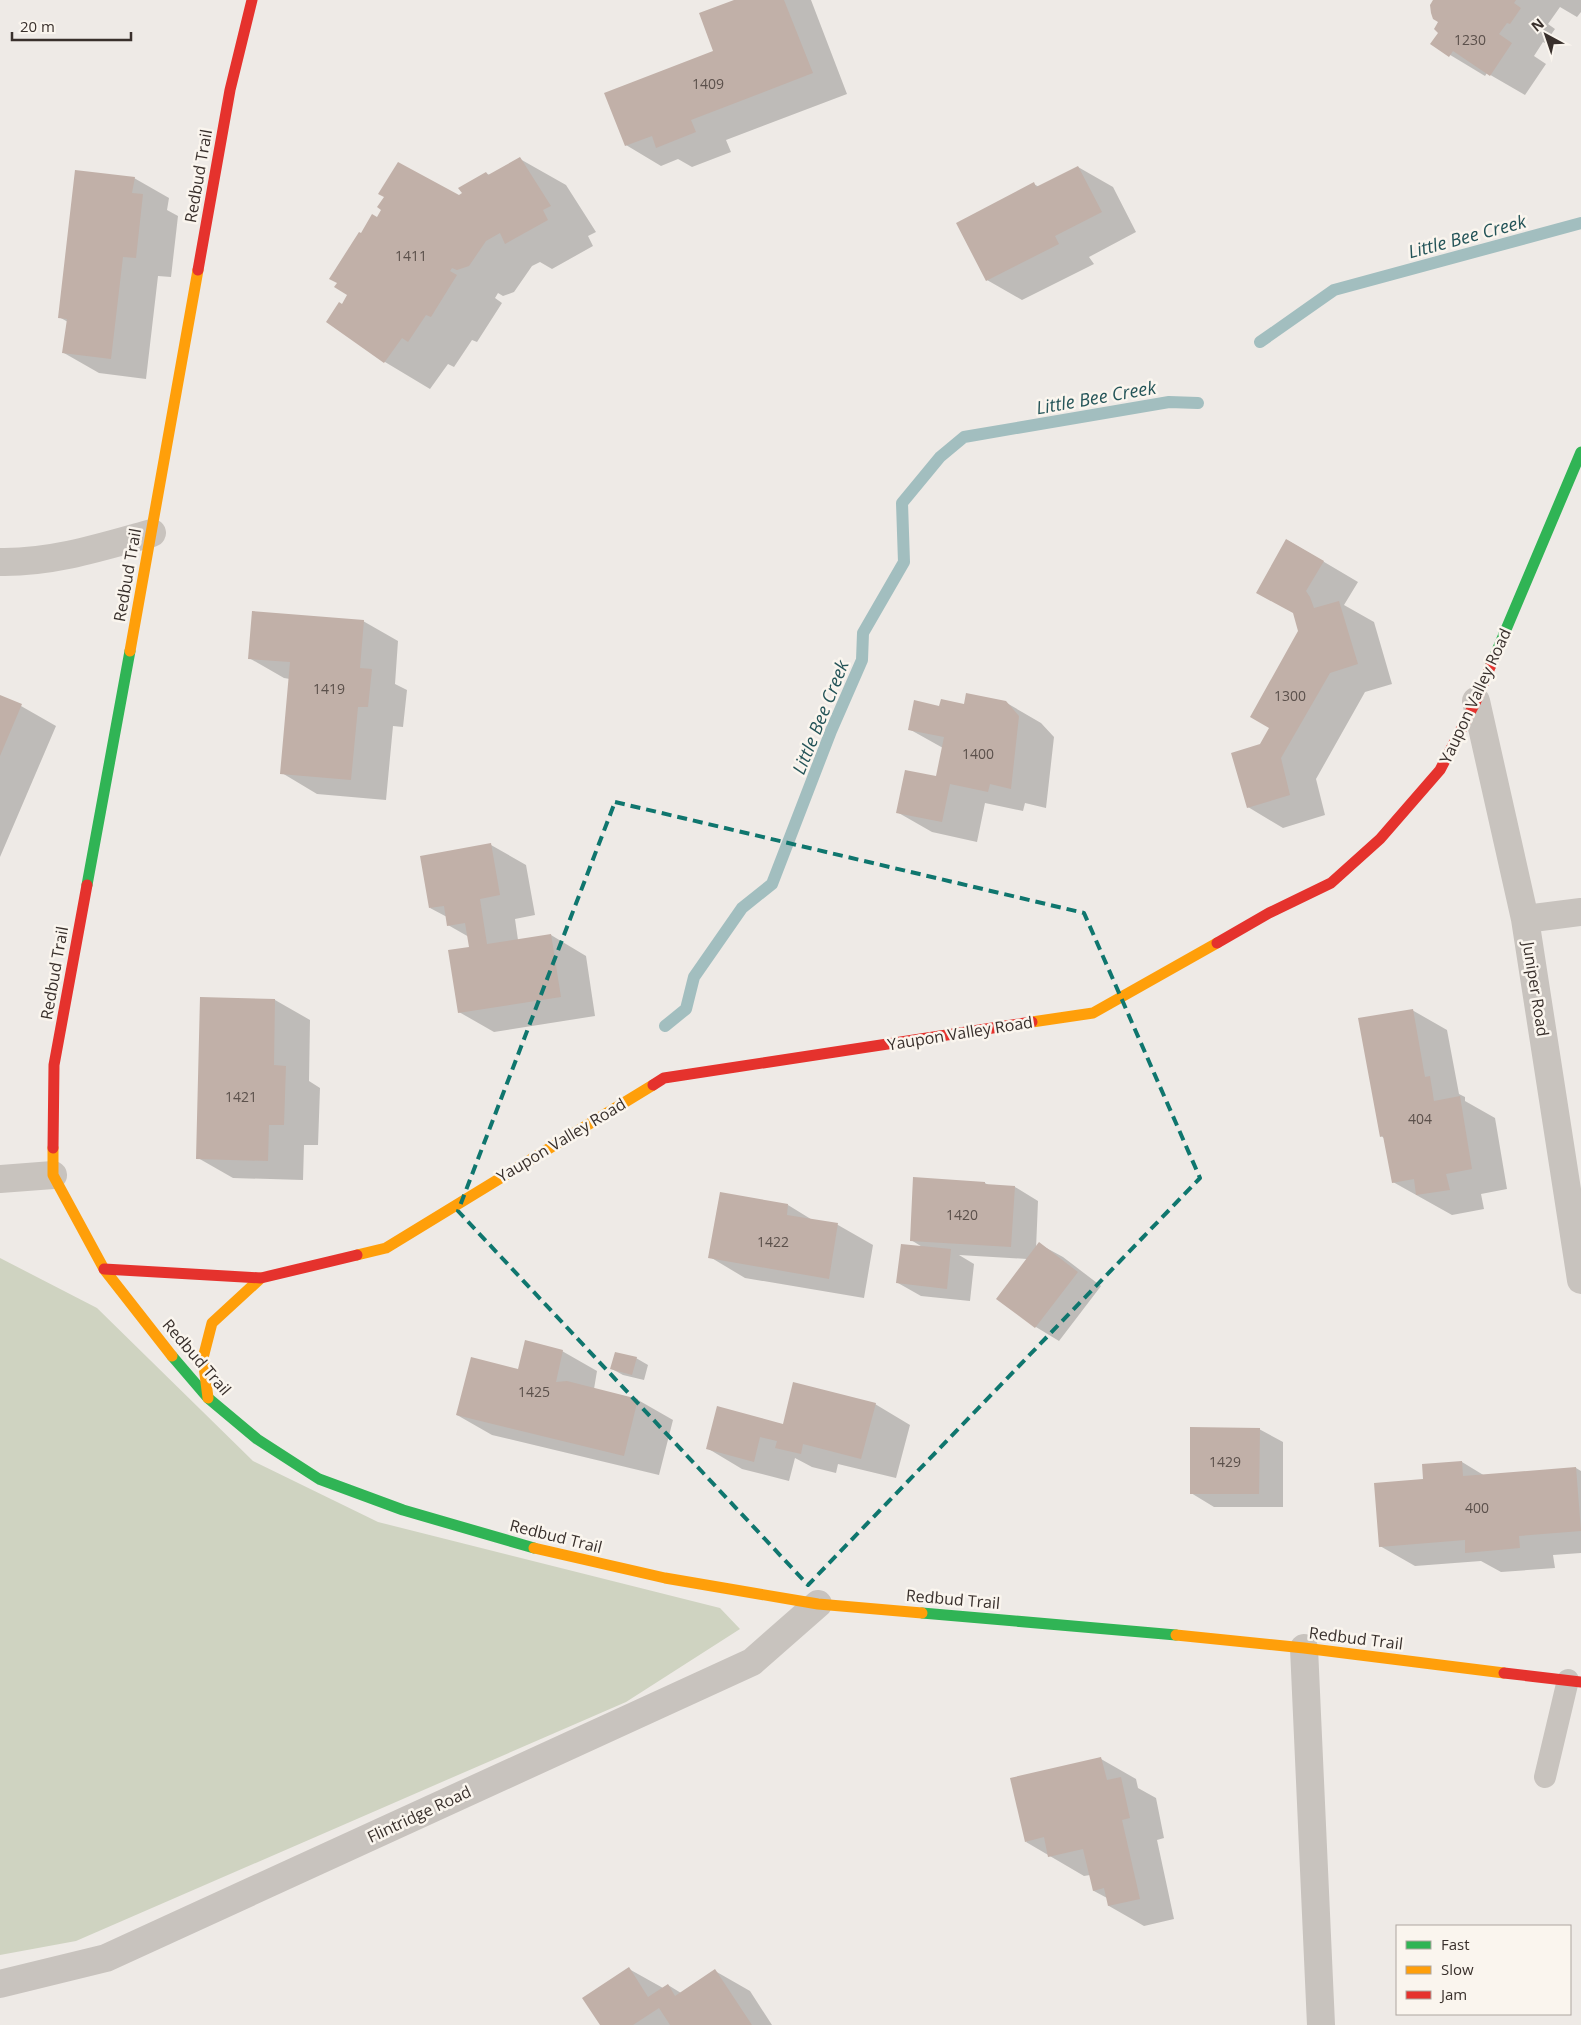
<svg xmlns="http://www.w3.org/2000/svg" width="1581" height="2025" font-family="'Open Sans',sans-serif">
<rect width="100%" height="100%" fill="#eeeae6"/>
<path fill="#cfd3c1" d="M0,1258L97,1308L253,1461L378,1522L720,1608L740,1629L626,1702L76,1941L0,1955Z"/>
<path fill="#0003" d="M737,0H811L847,94L726,140L731,152L692,167L678,159L661,166L626,145L715,51Z
M1434,0H1581V12L1577,17L1560,7L1548,24L1555,29L1545,43L1543,42L1534,56L1546,64L1525,95L1487,73L1485,76L1432,44L1440,32V22Z
M520,159L566,185L596,232L588,236L593,246L552,269L540,262L532,266L514,292L503,296L498,293L495,298L502,303L477,342L472,340L454,367L448,364L430,389L385,362L327,321L342,305L349,294L362,234L377,218L459,197L486,173L491,176Z
M1078,167L1113,187L1136,232L1089,257L1094,264L1022,300L987,280L1034,184L1039,187Z
M134,178L169,198L167,210L178,216L171,277L158,276L146,379L99,373L64,353L68,322L59,317Z
M1287,540L1358,582L1344,605L1374,622L1392,684L1365,692L1316,779L1325,815L1283,828L1248,807L1260,745L1271,728L1300,631Z
M363,621L398,641L395,684L407,690L403,727L393,726L386,800L317,794L282,773L290,679L284,678L249,658Z
M0,696L21,706L56,726L0,857Z
M1005,702L1041,723L1054,737L1046,808L1025,803L1023,811L985,803L977,842L932,832L897,812L937,778L943,748L909,729L940,707Z
M491,845L526,865L535,915L515,919L518,940L551,935L586,956L595,1016L494,1032L459,1012L471,948L469,937L448,925L447,917L430,908Z
M202,998L275,1000L310,1020L309,1081L320,1088L318,1145H304L303,1180L233,1178L198,1158Z
M1412,1010L1447,1030L1459,1094L1465,1097V1101L1495,1118L1507,1189L1481,1194L1484,1209L1452,1215L1393,1182L1384,1138L1381,1136Z
M985,1183L990,1186L1015,1187L1038,1201L1036,1249L1039,1244L1063,1257L1101,1286L1059,1341L1036,1327L998,1298L1027,1259L959,1255L974,1264L970,1301L921,1296L898,1283L924,1248L911,1240Z
M788,1205L814,1221L838,1225L873,1245L864,1298L745,1278L710,1257Z
M562,1351L597,1371L594,1389L638,1400L673,1420L659,1475L492,1435L457,1415L519,1370Z
M636,1358L648,1365L644,1380L623,1375L612,1369Z
M875,1404L910,1425L896,1478L838,1464L836,1473L812,1467L795,1458L789,1481L742,1469L707,1448L784,1425Z
M1259,1429L1283,1442V1507H1214L1191,1493Z
M1462,1462L1485,1476L1576,1468L1581,1471V1553L1553,1555L1555,1568L1501,1572L1481,1561L1415,1566L1380,1546L1425,1480Z
M1101,1759L1136,1779L1138,1788L1156,1798L1164,1838L1157,1840L1174,1919L1144,1926L1109,1906L1107,1898L1094,1891L1090,1875L1084,1876L1026,1842Z
M629,1969L663,1988L668,1985L681,1993L715,1971L750,1991L772,2025H602Z"/>
<g fill="none" stroke-linecap="round" stroke-linejoin="round">
<path stroke="#a2bebf" stroke-width="12" d="M1260,342L1334,290L1581,223
M665,1026L686,1009L694,977L742,908L772,884L831,731L862,660L863,633L904,562L902,503L940,457L964,437L1169,402L1198,403"/>
</g>
<path fill="#c1b0a8" d="M734,0H784L813,73L691,120L696,132L656,148L652,136L625,146L604,93L713,51L699,13Z
M1433,0H1516L1514,3L1521,8L1510,24L1507,23L1499,34L1512,43L1490,76L1453,51L1449,57L1430,44L1438,33L1434,29L1438,22L1433,19L1431,13L1430,5Z
M520,157L551,206L543,210L548,220L505,244L500,233L486,241L469,266L457,270L452,268L450,271L457,275L431,317L426,315L408,342L402,338L384,363L326,322L339,302L342,304L347,295L334,287L337,283L329,279L359,232L361,233L372,214L377,217L381,210L377,207L384,197L378,194L398,162L459,195L462,193L458,188L486,172L488,175Z
M1078,166L1102,212L1055,236L1059,244L986,281L956,223L1034,182L1036,187Z
M75,170L135,177L132,193L143,194L136,258L123,257L111,359L62,353L67,319L58,318Z
M1286,539L1324,561L1306,591L1310,597L1314,608L1339,601L1358,664L1330,673L1281,758L1290,795L1247,808L1231,753L1260,744L1269,728L1250,717L1298,631L1293,613L1256,593Z
M252,611L364,620L360,668L372,669L368,707H358L351,780L280,774L290,662L248,659Z
M966,693L1006,701L1019,716L1011,789L990,784L988,792L950,784L942,822L896,813L905,770L936,776L944,737L908,730L914,700L939,706L941,699L964,704Z
M0,695L22,704L0,756Z
M491,843L500,895L480,899L487,944L551,934L561,997L458,1013L448,950L469,947L465,923L447,926L444,906L429,908L420,856Z
M200,997L275,999L274,1065L286,1066L284,1125H269L268,1161L196,1159Z
M1413,1009L1425,1077L1430,1076L1434,1101L1460,1096L1472,1169L1446,1174L1450,1190L1416,1195L1414,1179L1392,1183L1383,1136L1380,1137L1358,1018Z
M913,1177L985,1182V1184L1015,1186L1011,1247L910,1241Z
M720,1192L788,1204L787,1215L838,1223L829,1279L708,1258Z
M1039,1242L1078,1272L1035,1328L996,1299Z
M901,1244L951,1249L947,1289L896,1283Z
M525,1340L563,1350L556,1382L567,1381L638,1399L624,1456L456,1415L471,1357L518,1369Z
M615,1352L637,1357L632,1375L610,1369Z
M793,1382L876,1403L861,1459L803,1444L801,1454L775,1448L777,1441L760,1437L754,1462L706,1449L717,1406L783,1424Z
M1190,1427L1260,1428L1259,1494H1190Z
M1462,1461L1463,1476L1576,1467L1581,1531L1519,1536L1520,1548L1465,1553V1540L1379,1547L1374,1483L1423,1479L1422,1464Z
M1101,1757L1107,1780L1121,1777L1130,1818L1122,1820L1140,1899L1108,1906L1104,1888L1093,1891L1083,1849L1048,1857L1044,1837L1025,1842L1010,1778Z
M629,1967L648,1997L668,1984L675,1996L715,1969L752,2025H670L659,2008L633,2025H600L582,1998Z"/>
<g fill="none" stroke-linecap="round" stroke-linejoin="round">
<path stroke="#c8c3be" stroke-width="22" d="M1545,1777L1568,1680"/>
<path stroke="#c8c3be" stroke-width="28" d="M0,562C52,563 102,547 152,533
M1476,701L1525,919L1581,1280
M1525,919L1581,912
M0,1179L53,1175
M1304,1648L1321,2025
M0,1984L106,1958L752,1662L818,1604"/>
<path stroke="#30b455" stroke-width="11" d="M1491,665L1581,452
M87,885L130,651
M172,1356L208,1398L257,1439L319,1479L403,1510L534,1548
M922,1613L1176,1635"/>
<path stroke="#ff9f0a" stroke-width="11" d="M130,651L198,270
M1032,1022L1093,1013L1217,943
M53,1148V1175L104,1269L172,1356
M357,1255L386,1248L653,1085
M208,1398L203,1358L212,1323L261,1278
M534,1548L665,1578L818,1604L922,1613
M1176,1635L1304,1648L1504,1673"/>
<path stroke="#e5322d" stroke-width="11" d="M198,270L230,90L252,0
M1217,943L1269,913L1331,883L1380,839L1440,770L1476,701L1491,665
M653,1085L664,1078L1032,1022
M53,1148L54,1065L87,885
M104,1269L261,1278L357,1255
M1504,1673L1581,1682"/>
</g>
<path fill="none" stroke="#0f766e" stroke-width="4" stroke-dasharray="10 6" stroke-linejoin="round" d="M615,802L1084,913L1200,1178L808,1585L458,1211Z"/>
<g text-anchor="middle" dominant-baseline="central" stroke-width="5" stroke-linejoin="round" paint-order="stroke">
<g font-size="14" fill="#5b504b">
<text x="1470" y="39">1230</text>
<text x="708" y="83">1409</text>
<text x="411" y="255">1411</text>
<text x="329" y="688">1419</text>
<text x="1290" y="695">1300</text>
<text x="978" y="753">1400</text>
<text x="241" y="1096">1421</text>
<text x="1420" y="1118">404</text>
<text x="962" y="1214">1420</text>
<text x="773" y="1241">1422</text>
<text x="534" y="1391">1425</text>
<text x="1225" y="1461">1429</text>
<text x="1477" y="1507">400</text>
</g>
<g font-size="16" fill="#39302c" stroke="#faf5ee">
<text transform="translate(198 176) rotate(-80)">Redbud Trail</text>
<text transform="translate(127 575) rotate(-80)">Redbud Trail</text>
<text transform="translate(1475 696) rotate(-65)">Yaupon Valley Road</text>
<text transform="translate(54 973) rotate(-80)">Redbud Trail</text>
<text transform="translate(1536 989) rotate(81)">Juniper Road</text>
<text transform="translate(960 1033) rotate(-9)">Yaupon Valley Road</text>
<text transform="translate(561 1140) rotate(-31)">Yaupon Valley Road</text>
<text transform="translate(197 1357) rotate(49)">Redbud Trail</text>
<text transform="translate(556 1536) rotate(14)">Redbud Trail</text>
<text transform="translate(953 1599) rotate(5)">Redbud Trail</text>
<text transform="translate(1356 1638) rotate(7)">Redbud Trail</text>
<text transform="translate(419 1814) rotate(-25)">Flintridge Road</text>
</g>
<g font-size="18" font-style="italic" fill="#245458" stroke="#faf5ee">
<text transform="translate(1467 236) rotate(-15)">Little Bee Creek</text>
<text transform="translate(1096 397) rotate(-10)">Little Bee Creek</text>
<text transform="translate(820 717) rotate(-68)">Little Bee Creek</text>
</g>
</g>
<rect x="1396" y="1925" width="175" height="90" fill="#faf5ee" stroke="#ada6a0"/>
<rect x="1406" y="1941" width="25" height="8" fill="#30b455" stroke="#ada6a0"/>
<text x="1441" y="1950" font-size="15" fill="#39302c">Fast</text>
<rect x="1406" y="1966" width="25" height="8" fill="#ff9f0a" stroke="#ada6a0"/>
<text x="1441" y="1975" font-size="15" fill="#39302c">Slow</text>
<rect x="1406" y="1991" width="25" height="8" fill="#e5322d" stroke="#ada6a0"/>
<text x="1441" y="2000" font-size="15" fill="#39302c">Jam</text>
<g transform="translate(1546 35) rotate(320)" stroke="#faf5ee" stroke-width="4" paint-order="stroke">
<path d="M0-4L9 19L0 12L-9 19Z" fill="#39302c"/>
<text y="-8" font-size="14" font-weight="bold" text-anchor="middle" fill="#39302c">N</text>
</g>
<path d="M12 32v8h119v-8" fill="none" stroke="#39302c" stroke-width="2.5"/>
<text x="20" y="32" font-size="15" fill="#39302c" stroke="#faf5ee" stroke-width="4" paint-order="stroke">20 m</text>
</svg>
